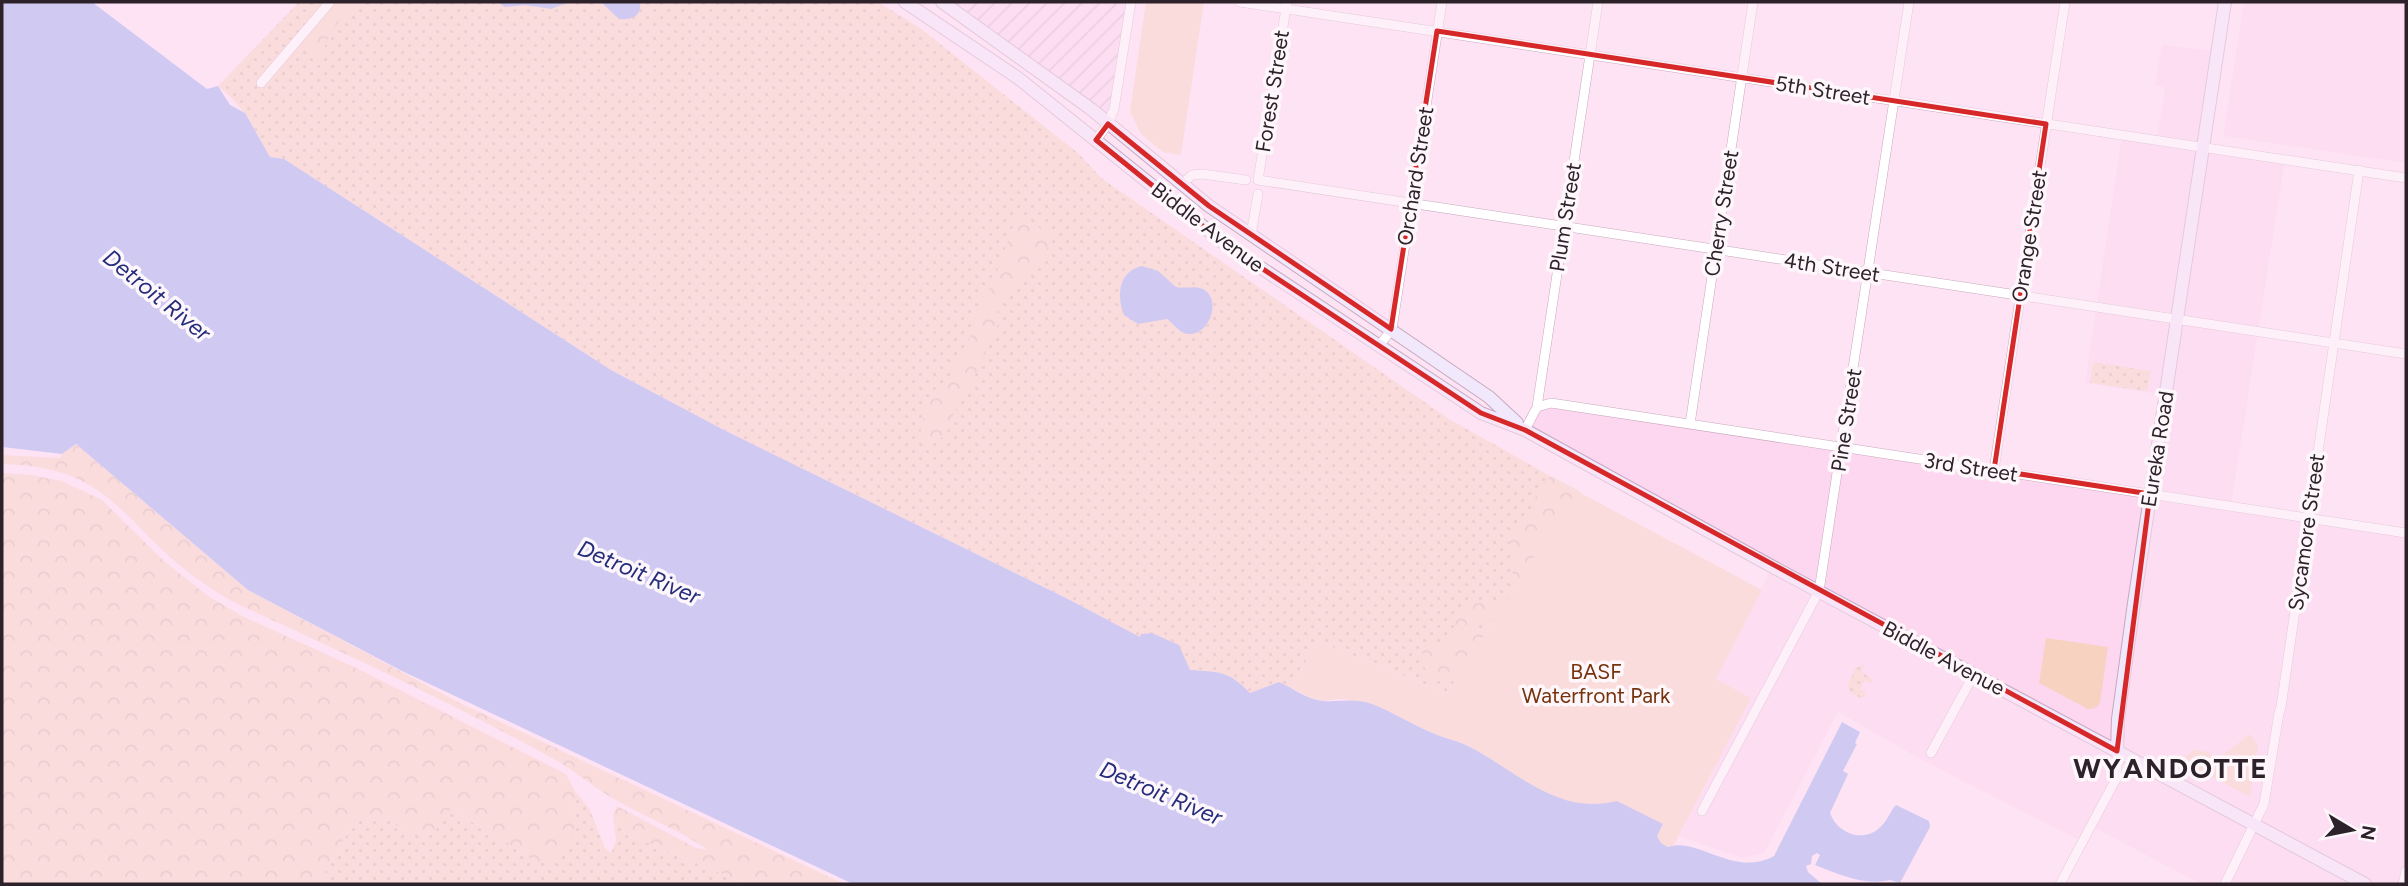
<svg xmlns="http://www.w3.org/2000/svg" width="2408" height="886" font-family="Figtree,sans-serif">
<defs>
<pattern id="industrial-furrows" width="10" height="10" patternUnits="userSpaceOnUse" patternTransform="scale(1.75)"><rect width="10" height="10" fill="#fdd6f0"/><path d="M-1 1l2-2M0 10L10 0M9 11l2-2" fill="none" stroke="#d9b7ce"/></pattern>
<pattern id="grass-dots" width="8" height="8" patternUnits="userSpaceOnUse" patternTransform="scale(1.75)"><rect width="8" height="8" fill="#f8d2c1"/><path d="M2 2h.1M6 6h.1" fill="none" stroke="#d5b4a6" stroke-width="1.8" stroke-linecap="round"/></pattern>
<pattern id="forest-crowns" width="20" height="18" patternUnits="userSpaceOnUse" patternTransform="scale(1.75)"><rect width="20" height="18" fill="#f8d2c1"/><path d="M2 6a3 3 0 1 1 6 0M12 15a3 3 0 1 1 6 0" fill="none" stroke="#d5b4a6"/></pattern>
</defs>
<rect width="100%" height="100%" fill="#fde3f4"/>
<path fill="#fdd6f0" d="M2244,2H2406V163L2223,136Z
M2162,45L2217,51L2203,148L2285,159L2231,506L2406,533V884H2201L2091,826L2083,842L1922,760L1838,712L1764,853L1742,858L1679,836L1751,698L1716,679L1772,567L1525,430L1545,404L2150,494L2165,395L2085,383L2122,135L2157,140L2165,88L2155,85Z"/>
<path fill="url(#industrial-furrows)" d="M942,2H1131L1108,124Z"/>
<path fill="url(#grass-dots)" d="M299,2H878L920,28L1079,154L1101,178L1449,419L1577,491L1447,693L1317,641L1292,688L1279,682L1250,694L1216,672L1190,670L1140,637L1066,598L724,430L611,370L284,159L270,157C255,131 243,104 218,86Z
M2093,362L2151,371L2147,391L2090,383Z
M1861,665L1864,666L1861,672L1873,679L1871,683L1865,680L1860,689L1866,693L1862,699L1850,692L1847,686L1855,669Z
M575,791L589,808L605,848L611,853L616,841L613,815L625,833L747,884H318L352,825L375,814L412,833L450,810L498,836L536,863L574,832Z"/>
<path fill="url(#forest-crowns)" d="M334,2H360C341,13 327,36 322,57L304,42L303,37Z
M1017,215L1034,224L1048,234V245L1044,260L1019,286L1008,292L1001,301L997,313L999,323L989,341L987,351L979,360L977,371L950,421L946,436L925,444L920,441C920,429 928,396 937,387C942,383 947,384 952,379V368L967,347L981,299L992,285Z
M76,444L248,590L458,702L844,884H747L625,833L613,815L617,806L696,848L708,850C679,830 645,817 614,799C593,787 574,770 552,758C449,701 342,652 235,603C206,587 178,566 154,542C130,518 110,495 80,480C56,468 29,465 2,464V455L60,458L62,454Z
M2,473L31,475L62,481L102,500L164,561L208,596L242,616L352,666L566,774L575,791L574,833L560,857L536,863L498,836L450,810L433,831L412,833L375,814L352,825L318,884H2Z
M1551,476L1581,492L1516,590L1513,588L1512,554L1508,541L1515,530L1533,512L1537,489Z
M1508,601L1495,620L1480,621L1476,625L1485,638C1470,660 1458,693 1426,677C1426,666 1420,655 1422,645L1442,646L1452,638L1456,620L1469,602Z"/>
<path fill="#f8d2c1" d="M1146,2H1204L1181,155L1163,152L1141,134L1130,111Z
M1577,491L1762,590L1716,679L1751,698L1674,845L1668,847L1661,843L1657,836L1663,825L1604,804H1579L1561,800L1535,788L1469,746L1434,734L1369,703L1340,699L1323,701L1309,697L1292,688L1317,641L1447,693Z
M2046,638L2108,647L2100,703L2096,708L2088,709L2039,683Z
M2250,734L2258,745L2250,797L2181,760L2194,750L2209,752L2216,760Z"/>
<path fill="#9aacf1" d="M2,2H92L207,89L218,86L230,105L245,113L270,157L284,159L611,370L724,430L1066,598L1140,637L1141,634L1152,633L1179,645L1190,670C1220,672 1229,671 1250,693L1279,682C1293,688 1308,700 1324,701C1340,702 1356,698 1372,704C1393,712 1413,725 1435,734C1446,739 1459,741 1470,747C1518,772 1558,816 1617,801L1663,824L1657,836L1661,843L1668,847C1697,836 1734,878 1774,856L1842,722L1860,732L1855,743L1857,744L1843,771L1848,774L1830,813C1838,835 1867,845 1884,823C1889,817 1891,810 1896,805L1929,821L1930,827L1900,883L1890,880C1865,886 1840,875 1815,865L1820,855L1817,853L1812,856L1811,864L1806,866L1808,872L1822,884H853L402,671L248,590L76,444L62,454L2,447Z
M497,2H569L551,9L525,5L505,7Z
M601,2H640C642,16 632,20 619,19Z
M1142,266L1158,271L1176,287C1184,289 1195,285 1203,289C1224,300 1207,341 1184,333C1178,331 1173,323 1167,319L1138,324L1124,315C1116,295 1119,271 1142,266Z"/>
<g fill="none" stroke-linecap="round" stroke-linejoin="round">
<g stroke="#c7a9bd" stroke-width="10">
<path id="street" d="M1240,2L2406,178
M1287,2L1258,180L2406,354
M261,83L330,2
M1096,140L1108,124L1114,109L1131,2
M1182,184L1192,175L1202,174L1246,180
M1251,235L1258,194
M1379,346L1392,329L1442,2
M1537,407L1551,403L2406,533
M1690,424L1753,2
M1525,430L1537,407L1598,2
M1994,470L2065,2
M1931,753L1974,674
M1702,811L1819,591L1909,2
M2060,884L2117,777V751
M2225,884L2264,804L2279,713L2281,707L2359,170
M2403,884L2406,871"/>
</g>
<g stroke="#c7a9bd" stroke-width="14">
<path id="secondary" d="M905,2L1018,78L1225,244L1481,413L1525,430L1773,567L2365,884
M942,2L1091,109L1209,206L1489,397L1517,423
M2117,751L2118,719L2134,603L2225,2"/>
</g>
<use href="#street" stroke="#fff" stroke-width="9"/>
<use href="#secondary" stroke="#f2e8fc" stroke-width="12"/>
</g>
<path d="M0 0H2408V886H0ZM1437,31L2046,124L1994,470L2150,494L2117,751L1525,430L1481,413L1225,244L1096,140L1108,124L1209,206L1391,329Z" fill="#fde3f4" fill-opacity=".55" fill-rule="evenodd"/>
<path fill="none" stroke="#d62828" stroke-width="5" stroke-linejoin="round" d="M1437,31L2046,124L1994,470L2150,494L2117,751L1525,430L1481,413L1225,244L1096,140L1108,124L1209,206L1391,329Z"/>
<g text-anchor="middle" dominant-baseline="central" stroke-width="7" stroke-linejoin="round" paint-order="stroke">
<g font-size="21" fill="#2d2229" stroke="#fdf7fb">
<text transform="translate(1823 90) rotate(9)">5th Street</text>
<text transform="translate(1272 91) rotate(-81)">Forest Street</text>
<text transform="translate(1415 176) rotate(-81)">Orchard Street</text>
<text transform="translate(1721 213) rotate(-81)">Cherry Street</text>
<text transform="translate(1565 217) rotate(-81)">Plum Street</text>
<text transform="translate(1208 227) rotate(37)">Biddle Avenue</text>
<text transform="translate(2029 236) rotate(-81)">Orange Street</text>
<text transform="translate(1832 267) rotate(9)">4th Street</text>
<text transform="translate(1846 420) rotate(-81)">Pine Street</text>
<text transform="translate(2157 449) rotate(-81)">Eureka Road</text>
<text transform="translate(1971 467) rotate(9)">3rd Street</text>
<text transform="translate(2306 532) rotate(-82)">Sycamore Street</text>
<text transform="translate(1944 658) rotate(28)">Biddle Avenue</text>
</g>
<g font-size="21" fill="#75320c" stroke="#fdf7fb">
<text x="1596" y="671">BASF<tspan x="1596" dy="24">Waterfront Park</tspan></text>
</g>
<g font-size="23" font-style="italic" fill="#242c7b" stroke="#fdf7fb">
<text transform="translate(157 295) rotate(39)">Detroit River</text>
<text transform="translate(639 572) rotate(23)">Detroit River</text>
<text transform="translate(1161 793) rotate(23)">Detroit River</text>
</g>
<g font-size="28" font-weight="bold" letter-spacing="2" fill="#2d2229" stroke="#fdf7fb">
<text x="2171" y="768">WYANDOTTE</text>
</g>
</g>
<rect width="2408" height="886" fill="none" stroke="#2d2229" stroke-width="7"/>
<g transform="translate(2352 830) rotate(100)" stroke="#fdf7fb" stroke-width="5" paint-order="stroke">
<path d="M0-5L12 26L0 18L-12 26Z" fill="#2d2229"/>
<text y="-10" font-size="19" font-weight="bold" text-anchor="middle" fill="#2d2229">N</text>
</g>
</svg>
